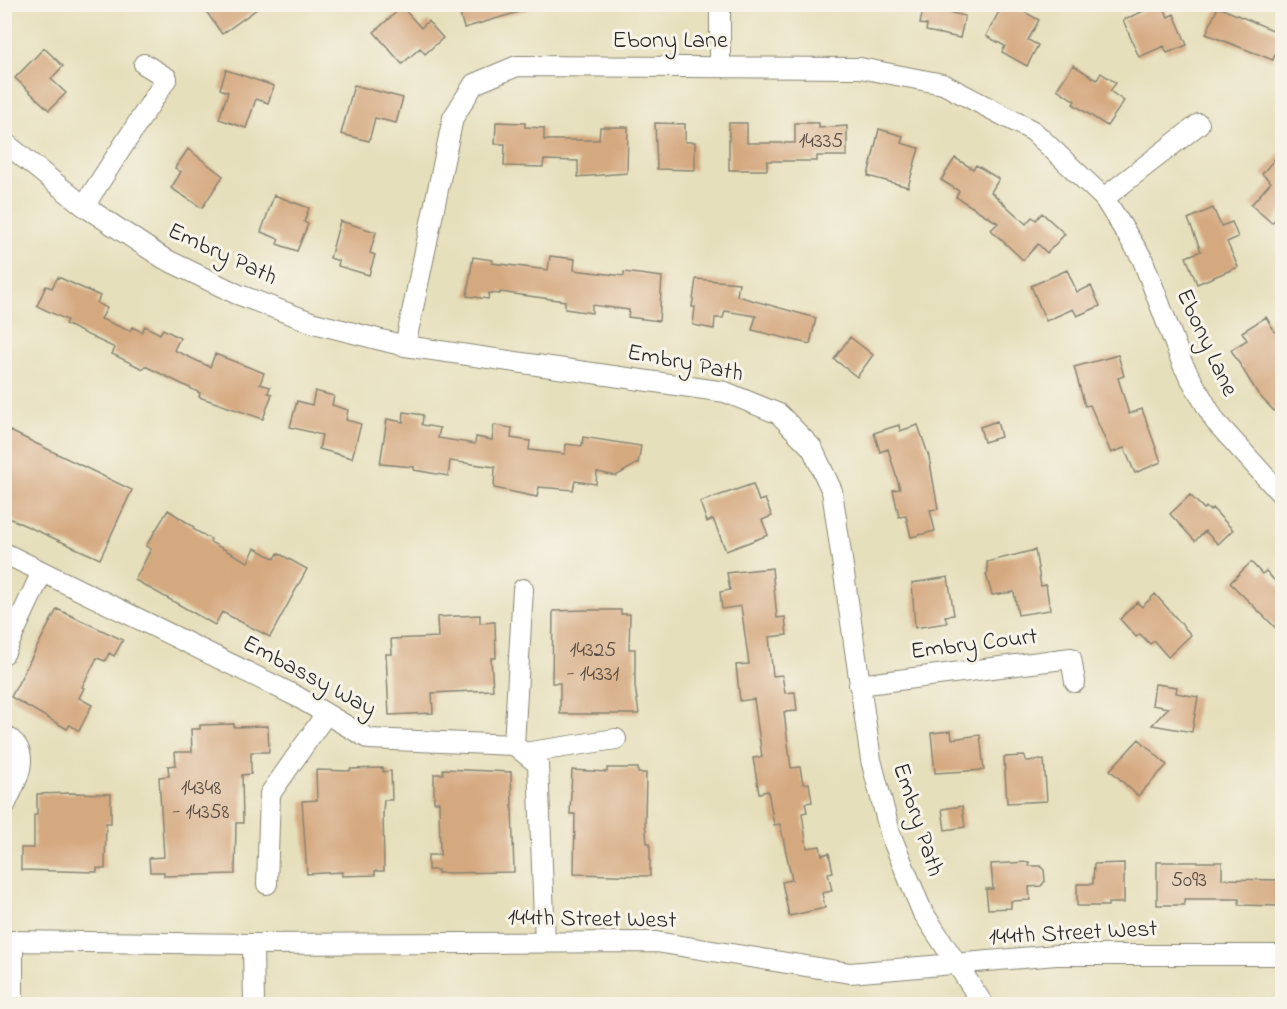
<svg xmlns="http://www.w3.org/2000/svg" width="1287" height="1009" font-family="'Indie Flower',sans-serif">
<rect width="100%" height="100%" fill="#f7f3e8"/>
<filter id="ink" filterUnits="userSpaceOnUse"><feTurbulence type="fractalNoise" baseFrequency=".0167" numOctaves="2"/><feDisplacementMap in="SourceGraphic" scale="12" xChannelSelector="R" yChannelSelector="G"/><feConvolveMatrix kernelMatrix="1 2 1 2 8 2 1 2 1" color-interpolation-filters="sRGB"/></filter>
<filter id="wash" filterUnits="userSpaceOnUse"><feTurbulence type="fractalNoise" baseFrequency=".008" numOctaves="4" result="noise"/><feDisplacementMap in="SourceGraphic" scale="24" xChannelSelector="R" yChannelSelector="G"/><feGaussianBlur stdDeviation="1.35" result="paint"/><feColorMatrix in="noise" values="0 0 0 0 0 0 0 0 0 0 0 0 0 0 0 0 0 1.4 0 .05"/><feComposite in="paint" operator="in"/></filter>
<g filter="url(#wash)">
<rect width="100%" height="100%" fill="#e6dfbb"/>
<g id="blocks">
<path fill="#d5a980" d="M201,4H264L222,34Z
M457,4H528L529,9L464,28Z
M924,4H948L947,12L965,16L960,38L926,31L927,25L920,24Z
M1003,4H1010L1039,20L1028,40L1038,45L1027,66L1002,52L1005,46L986,36Z
M1160,4H1163L1168,17L1174,14L1187,45L1167,53L1164,46L1139,57L1123,20Z
M402,7L421,28L428,21L443,38L425,54L420,48L402,64L374,32Z
M1218,7L1282,34L1273,60L1206,34Z
M44,48L63,66L51,79L66,93L49,110L15,78Z
M1073,65L1097,80L1101,73L1116,83L1110,91L1124,101L1107,126L1073,104L1075,101L1057,89Z
M226,70L274,86L268,103L256,99L246,128L219,119L228,92L220,89Z
M354,85L403,98L396,123L375,118L369,141L341,134Z
M496,122L525,123V127L544,128V140H599L600,127H628L627,173L578,177V161L544,160L543,167L504,166L505,144H495Z
M655,123L685,124V142H695V170L657,169Z
M729,123H747V143H795V123H819V128L847,126V156H817V161H767V170H729Z
M879,129L903,136L901,143L919,148L908,187L868,176Z
M188,149L223,176L202,208L171,188L181,172L175,168Z
M1282,150V211L1272,223L1251,205L1271,182L1262,174Z
M955,158L973,169L976,165L999,179L991,192L1026,224L1032,217L1036,220L1042,213L1065,234L1047,253L1038,244L1023,260L991,230L998,223L956,197L959,191L941,180Z
M274,195L309,208L304,222L308,224L297,251L277,244L279,239L261,232Z
M1213,208L1221,226L1232,222L1238,237L1227,242L1238,267L1197,284L1186,257L1201,251L1188,219Z
M340,221L376,232L370,253L375,255L369,275L338,266L339,261L330,258Z
M550,256L575,259L574,270L624,276V272L662,277L659,321L628,317L629,310L592,305V313L565,309V301L500,292V294L489,293L488,299L467,296L473,257L493,260L492,263L548,270Z
M1067,270L1077,292L1091,286L1100,306L1077,316L1073,309L1046,321L1031,286Z
M58,277L100,296L97,303L107,308L101,319L130,331L132,327L142,332L145,326L160,334L163,329L180,338L174,350L210,367L215,354L264,373L260,384L270,387L268,393L272,394L263,419L199,397L200,393L145,366L143,369L112,354L115,348L65,324L67,320L37,306L46,286L52,288Z
M696,279L739,283L737,296L816,318L810,344L752,330L756,316L725,311L723,318H715L714,329L693,325L695,307H692Z
M1266,317L1282,343V403L1274,411L1258,394L1231,350L1247,340L1242,332Z
M850,337L873,355L857,377L834,359Z
M1118,355L1124,376L1118,378L1129,414L1142,409L1161,462L1135,473L1124,448L1111,453L1090,405L1085,406L1074,367Z
M315,391L334,396L332,405L348,410L346,420L361,424L352,458L319,449L322,435L290,427L297,401L312,405Z
M404,412L423,415L422,425L440,428L438,438L475,444L476,437L492,440L494,425L512,428L511,438L530,441L529,450L565,454L566,444L582,446L583,437L641,446L638,463L616,476L597,472L596,484L575,481L573,490L539,487L537,497L494,488L495,467L450,461L448,476L414,470V467L380,464L387,419L403,422Z
M997,421L1001,437L984,442L980,427Z
M899,425L900,431L918,425L929,457L938,509L930,510L935,531L911,537L906,516L899,517L893,490L900,489L888,449L880,452L874,433Z
M4,428L132,490L100,559L4,516Z
M753,484L759,501L765,499L772,516L762,520L768,535L726,551L713,519L707,522L700,502Z
M1190,495L1204,509L1206,507L1210,511L1212,508L1233,530L1218,544L1205,531L1195,541L1170,514Z
M168,510L194,527L193,529L211,539L210,542L248,562L255,548L275,559L278,553L307,569L270,637L222,612L215,625L135,580L151,549L146,546Z
M1035,550L1041,586L1046,585L1050,610L1018,615L1014,592L992,595L986,574L988,573L987,562Z
M1251,562L1262,574L1266,571L1282,589V634L1230,583Z
M772,568L777,618L785,617L787,635L769,637L773,676L782,675L785,693L795,692L797,711L784,712L791,768L800,767L803,784L809,783L812,802L805,803L807,812L802,813L807,848L820,846L822,855L829,853L833,872L828,873L832,891L822,893L825,908L789,916L782,882L792,880L780,824L774,825L768,791L759,793L753,758L762,757L754,699L740,701L736,665L749,664L741,606L722,609L720,592L730,590L727,573Z
M948,577L954,615L945,616L947,623L915,628L912,583Z
M1155,594L1191,635L1168,657L1154,641L1150,644L1140,634L1136,637L1120,619L1137,602L1142,607Z
M57,609L123,640L114,656L109,653L105,661L97,658L82,687L84,688L79,698L92,705L79,731L70,725L67,729L11,697Z
M588,610H621V614H630L629,649H635V686L639,714H560V683H552L553,611Z
M480,615V623L495,622L496,658H491L493,690L432,693L433,713L389,715L386,654H392L391,639L438,637L437,617Z
M1155,684L1177,687L1176,693L1198,697L1192,732L1152,725L1168,708L1152,705Z
M234,724V727L268,726L269,752H251V774L242,775L243,823H236L235,874L164,876V872H150L149,858L164,857L159,777L169,776L168,766L176,765L175,752H192L191,729H200V725Z
M951,731L952,739L980,735L984,770L935,773L931,733Z
M1139,739L1167,765L1138,796L1110,770Z
M1025,756L1026,761L1044,760L1047,801L1007,803L1004,757Z
M383,768V772L391,771L392,800H384L383,811L384,871H375V875L342,876V872L307,874L302,801L317,800L316,770L350,771V769Z
M607,768H638V773H646L645,821L647,843H650V876L574,874L575,814H570L572,770L607,772Z
M443,769L511,772L514,872L438,873V870H428V855H440L439,802H434V774H443Z
M71,793L111,794V823H106L105,869L97,868V872L21,870V848H34V815H37V794Z
M962,806L965,827L945,830L942,809Z
M1029,862V866H1040L1044,870L1045,881L1041,886L1029,887L1030,900L1011,901V908L988,909L986,889H993L991,864Z
M1157,862H1222V879L1282,880V906L1239,905V899H1184V905H1157Z
M1124,863V903H1108V906H1077V884H1093L1094,864Z"/>
</g>
</g>
<g filter="url(#ink)">
<use href="#blocks" fill-opacity="0" stroke="#888573" stroke-width="1.5"/>
<g fill="none" stroke-linecap="round" stroke-linejoin="round">
<g stroke="#888573" stroke-width="22">
<path id="minor" d="M720,67V4
M4,142L84,206L163,258L237,294L314,323L405,346L725,392L779,414L812,448L832,491L871,760L891,836L922,911L983,1004
M1104,198L1199,124
M84,206L167,78L144,64
M405,346L453,118L474,84L517,66L860,68L943,84L1033,131L1104,198L1142,258L1183,365L1215,421L1282,495
M4,553L296,696L369,739L514,745L538,764L545,943
M4,654L42,572
M859,685L1071,658L1075,682
M4,735C36,753 15,781 4,808
M514,745L523,589
M524,753L616,739
M267,884L270,794L326,714
M4,941L253,944L656,942L850,973L1056,955H1282
M253,944L254,1004
M13,1004V941"/>
</g>
<use href="#minor" stroke="#fff" stroke-width="20"/>
</g>
</g>
<g text-anchor="middle" dominant-baseline="central" stroke-width="6" stroke-linejoin="round" paint-order="stroke">
<g font-size="21" fill="#564a40">
<text x="821" y="142">14335</text>
<text x="593" y="651">14325<tspan x="593" dy="24">- 14331</tspan></text>
<text x="201" y="789">14348<tspan x="201" dy="24">- 14358</tspan></text>
<text x="1189" y="881">5093</text>
</g>
<g font-size="24" fill="#2b2b2b" stroke="#f7f3e8">
<text x="670" y="41">Ebony Lane</text>
<text transform="translate(222 255) rotate(25)">Embry Path</text>
<text transform="translate(1206 343) rotate(65)">Ebony Lane</text>
<text transform="translate(685 364) rotate(11)">Embry Path</text>
<text transform="translate(974 645) rotate(-7)">Embry Court</text>
<text transform="translate(309 677) rotate(28)">Embassy Way</text>
<text transform="translate(917 820) rotate(72)">Embry Path</text>
<text transform="translate(592 920) rotate(1)">144th Street West</text>
<text transform="translate(1073 934) rotate(-3)">144th Street West</text>
</g>
</g>
<rect width="1287" height="1009" fill="none" stroke="#f7f3e8" stroke-width="24"/>
</svg>
